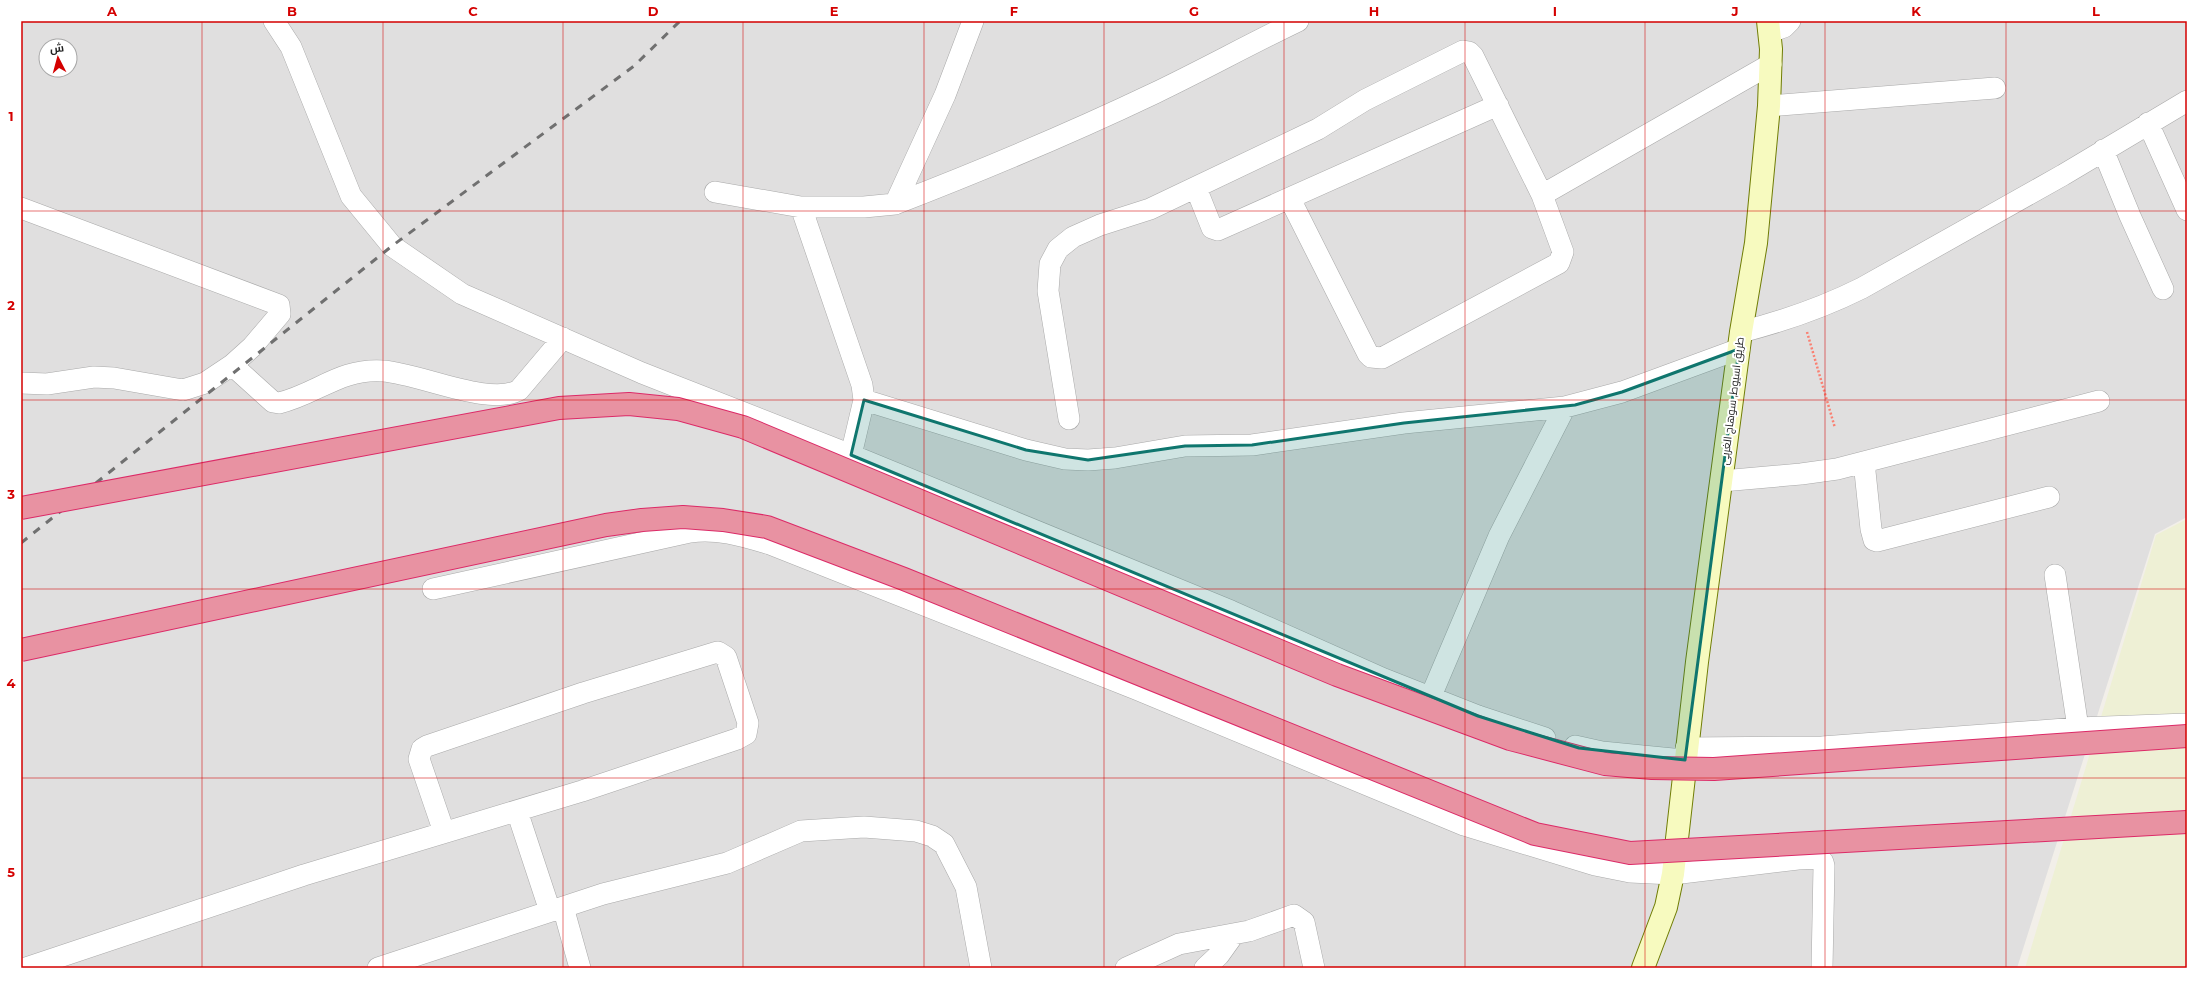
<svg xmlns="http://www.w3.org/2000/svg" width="2208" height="989" font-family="Montserrat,Cairo,sans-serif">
<rect width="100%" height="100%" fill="#f2efe9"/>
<path fill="#e0dfdf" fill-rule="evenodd" d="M21,21H2187V517L2155,534L2017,968H21ZM46,46H70V70H46Z"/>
<path fill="#eef0d5" d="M2187,519V968H2025L2156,535Z"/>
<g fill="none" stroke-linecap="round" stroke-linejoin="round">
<g stroke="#a9a9a9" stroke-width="22">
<path id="street" d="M274,21L291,47L351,196L392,246L462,294L642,373L851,455L864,400L862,385L801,207
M1770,32L1784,27L1790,21
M1769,106L1995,88
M2148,123L2187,210
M2103,150L2130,216L2163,289
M1196,188L1212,228L1218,230L1498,105
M715,192L801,207H864L895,204L945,95L973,21
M1542,195L1771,64
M895,204C983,170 1069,134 1155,93C1203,70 1250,44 1298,21
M21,208L279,305L280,314L252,347L232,365L273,402L279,403C317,394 340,368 383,371C418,373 490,407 519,390L563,338
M1741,332C1784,321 1822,308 1862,288L2063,175L2187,101
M21,383L47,384L94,377L114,378L183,390L205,383L232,365
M864,400L1026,450L1065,459L1088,460L1115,458L1185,446L1252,445L1404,423L1565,407L1622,392L1739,349
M1069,419L1048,291L1050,264L1058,249L1073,237L1100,225L1150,209L1318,129L1365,100L1463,51L1469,52L1473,56L1542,195L1563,252L1559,263L1382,358L1371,357L1368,354L1290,199
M851,455L1231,611L1384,679L1478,716L1545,738
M1864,462L1871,529L1874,540L1877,541L2049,497
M1722,481L1801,474L1837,469L2099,401
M2055,575L2078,728
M433,589L690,532C718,528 743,536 770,544L1136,689L1464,825L1595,865L1630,872L1673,874L1798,859L1818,858L1823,862L1824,866L1822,968
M1431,696L1499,536L1565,407
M1575,746L1602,752L1683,760
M1686,748L1822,747L2078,728L2187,724
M517,811L550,911
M563,907L580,968
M26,968L304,875L582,791L737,739L746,734L748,723L726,657L718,652L714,653L583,693L427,746L422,749L419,759L444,832
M378,968L603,894L727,863L801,831L864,827L916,831L932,836L944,844L966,887L981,968
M1126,968L1179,944L1249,931L1294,915L1304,922L1314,968
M1205,968L1219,955L1234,934"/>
</g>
<g stroke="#707d05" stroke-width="24">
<path id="secondary" d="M1643,968L1666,907L1673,874L1697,662L1741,332L1756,243L1769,106L1771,49L1768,21"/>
</g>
<path stroke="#fa8072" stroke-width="2.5" stroke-dasharray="2 2" stroke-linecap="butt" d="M1807,332L1835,428"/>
<use href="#street" stroke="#fff" stroke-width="21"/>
<use href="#secondary" stroke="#f7fabf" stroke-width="22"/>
<path stroke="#707070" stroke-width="3" stroke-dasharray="8 8" stroke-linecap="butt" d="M21,543L392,246L634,66L680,21"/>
<g stroke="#dc2a67" stroke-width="24" stroke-linecap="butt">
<path id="highway-bridge" d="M21,508L559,408L629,404L678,409L743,427L1337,675L1510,739L1605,764L1652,768L1714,769L2187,736
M21,650L606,525L642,520L683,517L723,520L767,527L904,579L1535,834L1630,853L2187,822"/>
</g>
<use href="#highway-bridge" stroke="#e892a2" stroke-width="22"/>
</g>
<path fill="#0f766e" fill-opacity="0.2" stroke="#0f766e" stroke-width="3" stroke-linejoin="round" d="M1739,349L1685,760L1579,748L1478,716L851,455L864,400L1026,450L1088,460L1185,446L1252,445L1404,423L1575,405L1622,392Z"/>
<path fill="none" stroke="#d40000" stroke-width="1" stroke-opacity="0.55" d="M202,21V968M383,21V968M563,21V968M743,21V968M924,21V968M1104,21V968M1284,21V968M1465,21V968M1645,21V968M1825,21V968M2006,21V968M21,211H2187M21,400H2187M21,589H2187M21,778H2187"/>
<g text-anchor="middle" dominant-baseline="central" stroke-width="4" stroke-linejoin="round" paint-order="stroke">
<g font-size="11" fill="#222" stroke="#fff">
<text transform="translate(1732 401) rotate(-83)">طريق اسيوط, سوهاج الغربى</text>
</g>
</g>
<rect width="2208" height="989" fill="none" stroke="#ffffff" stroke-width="44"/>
<g transform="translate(58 58) rotate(354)"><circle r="19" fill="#ffffff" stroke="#a7a7a7"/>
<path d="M0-3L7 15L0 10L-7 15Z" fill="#d40000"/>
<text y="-6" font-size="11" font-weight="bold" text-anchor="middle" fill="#222222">ش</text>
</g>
<rect x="22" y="22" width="2164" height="945" fill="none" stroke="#d40000" stroke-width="1.5"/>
<g font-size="13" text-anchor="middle" font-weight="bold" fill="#d40000">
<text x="112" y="16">A</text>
<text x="292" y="16">B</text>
<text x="473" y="16">C</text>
<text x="653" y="16">D</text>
<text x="834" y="16">E</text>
<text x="1014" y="16">F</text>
<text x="1194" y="16">G</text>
<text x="1374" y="16">H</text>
<text x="1555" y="16">I</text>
<text x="1735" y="16">J</text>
<text x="1916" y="16">K</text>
<text x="2096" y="16">L</text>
<text x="11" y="121">1</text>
<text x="11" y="310">2</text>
<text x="11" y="499">3</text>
<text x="11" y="688">4</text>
<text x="11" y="877">5</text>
</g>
</svg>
